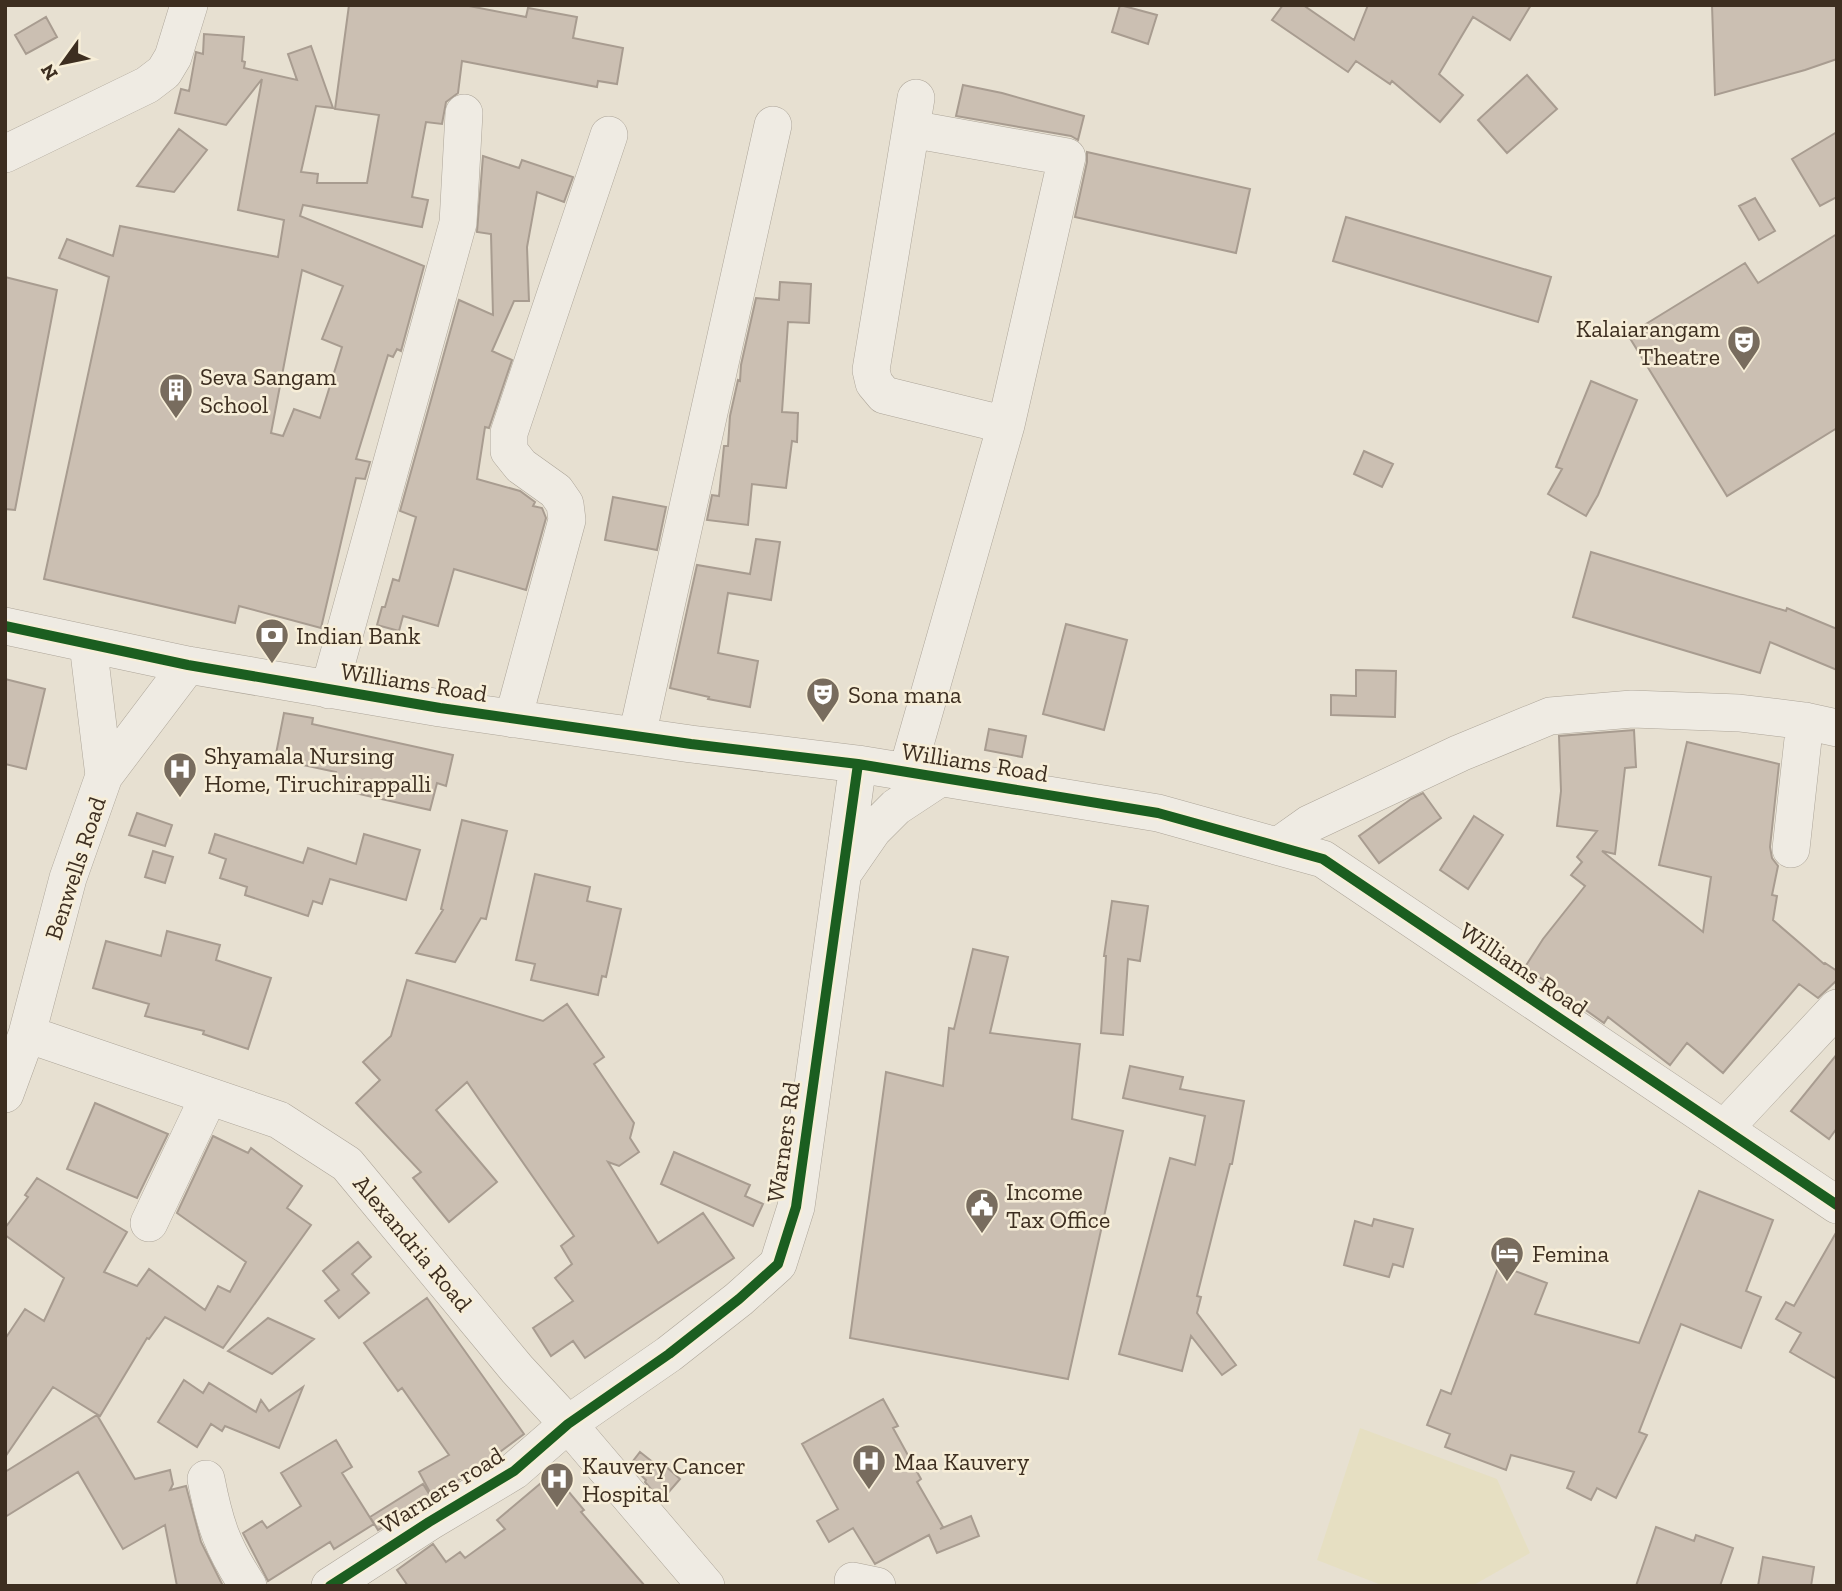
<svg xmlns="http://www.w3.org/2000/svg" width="1842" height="1591" font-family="'Zilla Slab',serif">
<rect width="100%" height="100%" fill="#e7e0d1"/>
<path fill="#e6dfc2" d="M1360,1428L1497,1479L1530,1553L1472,1586H1384L1317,1560Z"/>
<path fill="#cbbfb2" stroke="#a89c90" stroke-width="2" fill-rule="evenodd" d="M349,5H464L526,17L528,8L577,17L573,38L623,48L617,84L598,81L597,87L462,61L458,93L446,102L442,124L426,122L412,197L428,200L422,227L303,205L300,216L424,266L401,351L397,349L393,357L388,355L356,459L370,462L365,479L356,478L321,628L239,606L235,623L44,579L109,277L59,258L67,239L113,256L120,226L278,257L284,220L238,210L262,79L226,125L175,113L181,89L189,91L196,52L203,54L204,34L244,37L242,61L245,62L244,68L297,80L288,54L311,46L333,108L316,106L301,172L318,174L317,183H367L379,115L335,109ZM302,270L343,286L322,339L342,347L320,418L294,409L283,436L271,433Z
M1120,5L1157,15L1148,44L1112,32Z
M1283,5H1303L1354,40L1368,5H1531L1510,40L1473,17L1439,74L1463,95L1440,122L1392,81L1390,84L1356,61L1348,72L1272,20Z
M1712,5H1837V59L1805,70L1715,95Z
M46,17L57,37L26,54L15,35Z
M1527,75L1557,109L1507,153L1478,120Z
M963,85L1002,93L1084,116L1078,140L1071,136L956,116Z
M179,129L207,150L174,192L137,186Z
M1837,132V197L1820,206L1792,159Z
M1087,152L1250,189L1236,253L1075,217L1087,162Z
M483,156L519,168L522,160L573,177L564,202L537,192L527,247L529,301H514L492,351L512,360L489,428L485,427L477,479L520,491L535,502L533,506L542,508L546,518L526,590L454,569L438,626L403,616L399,631L377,625L382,607H385L393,579L399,581L416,517L400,511L459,300L493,315L491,234L477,232Z
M1755,198L1775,231L1759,240L1739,206Z
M1346,217L1551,277L1538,322L1333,261Z
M1837,234V428L1727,496L1628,335L1745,263L1758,283Z
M5,277L57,290L15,510L5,509Z
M780,282L811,284L809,323L788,322L782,412L798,413L797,442L792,441L786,488L752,484L748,525L707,520L712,495L719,496L724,446H728L730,416L738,380L740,381L741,365L756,298L779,300Z
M1591,381L1637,400L1598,495L1586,516L1548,494L1562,469L1556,467Z
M1364,451L1393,464L1382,487L1354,474Z
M613,497L666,507L657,550L605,540Z
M756,539L780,542L771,600L728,593L718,653L758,661L750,707L708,699L709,697L670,688L697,565L750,574Z
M1591,552L1786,611L1787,608L1837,629V670L1770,642L1760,673L1573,617Z
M1066,624L1127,640L1104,730L1043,714Z
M1356,670L1396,671L1395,717L1331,715V695L1356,696Z
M5,679L45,689L26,769L5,764Z
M284,713L313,718L312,724L453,755L446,786L437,783L430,810L333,788L336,772L275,759Z
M989,729L1026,736L1022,757L985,750Z
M1634,730L1636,767L1625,768L1615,854L1602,851L1703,932L1711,877L1659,865L1687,742L1779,764L1770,847L1772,858L1778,866L1772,895L1777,896L1773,920L1824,964L1825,963L1837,971V980L1818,998L1799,984L1723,1073L1687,1043L1670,1065L1608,1017L1604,1023L1525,967L1543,939L1585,886L1571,875L1582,862L1577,857L1597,831L1557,826L1561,791L1559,736Z
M1423,793L1441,818L1379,863L1359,836L1411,799Z
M137,813L172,825L165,846L129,835Z
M1474,816L1503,835L1468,889L1440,870Z
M462,820L507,831L486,919L481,918L455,962L416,953L443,910L441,909Z
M215,834L303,863L308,848L356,864L364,834L420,850L406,900L330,879L322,904L313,901L308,916L245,895L247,887L220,878L226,859L209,853Z
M153,851L173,857L165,883L145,877Z
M535,874L590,887L587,901L621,909L606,977L602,976L598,995L531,980L535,964L516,960Z
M1112,901L1148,906L1140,961L1128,959L1123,1035L1101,1033L1106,956H1104Z
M167,931L220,945L216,960L271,978L248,1049L203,1034L204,1031L145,1016L149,1004L93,988L106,941L161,956Z
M973,949L1008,957L990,1033L1080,1044L1072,1119L1123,1131L1068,1379L850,1338L886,1072L943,1086L949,1028L954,1029Z
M407,980L543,1021L567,1004L604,1057L594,1064L634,1123L630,1138L639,1152L619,1166L608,1162L658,1243L703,1213L734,1258L585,1358L573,1341L551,1356L533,1328L573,1301L555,1278L572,1264L561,1246L574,1236L467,1082L436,1110L497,1182L449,1222L413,1178L421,1172L356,1103L380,1080L363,1062L391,1036Z
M1837,1054V1128L1829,1139L1791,1111Z
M1130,1066L1183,1077L1180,1089L1244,1101L1232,1164H1230L1197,1296L1201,1297L1197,1313L1236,1365L1222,1375L1191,1336L1182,1371L1119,1354L1170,1158L1195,1165L1205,1116L1123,1098Z
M95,1103L168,1134L137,1198L67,1169Z
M213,1136L248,1153L251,1148L302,1186L287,1208L311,1225L223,1348L165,1317L149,1339L147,1338L100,1416L53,1387L5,1457V1339L25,1309L44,1321L64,1278L5,1235V1228L28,1197L25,1195L37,1178L127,1232L104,1272L137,1286L149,1269L205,1310L218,1286L230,1292L246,1262L177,1213Z
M674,1152L750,1185L745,1196L763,1204L753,1226L661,1184Z
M1699,1191L1773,1220L1746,1291L1761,1297L1741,1348L1681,1324L1639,1432L1647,1435L1616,1498L1597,1488L1591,1500L1567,1488L1574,1472L1511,1455L1506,1470L1445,1447L1450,1434L1427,1425L1441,1390L1451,1394L1499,1265L1547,1283L1535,1314L1639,1343Z
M1374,1219L1413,1229L1403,1267L1393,1264L1389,1277L1344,1265L1355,1221L1372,1226Z
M1837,1231V1379L1790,1352L1801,1333L1776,1319L1786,1302L1794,1306Z
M358,1242L371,1257L352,1274L369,1293L339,1318L325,1301L339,1290L323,1271Z
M427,1298L524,1434L481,1466L432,1496L419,1472L449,1455L402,1388L398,1391L364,1343Z
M268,1318L314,1339L272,1374L228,1351Z
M184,1380L203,1393L209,1383L256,1412L261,1400L269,1411L303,1387L279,1448L225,1426L222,1431L211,1424L197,1447L158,1422Z
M883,1399L898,1426L893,1428L921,1479L917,1482L943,1527L940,1529L971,1516L979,1536L937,1553L929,1535L875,1564L853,1528L829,1542L817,1521L838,1509L802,1444Z
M97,1415L135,1479L170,1470L173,1484L170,1490L186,1486L201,1542L223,1586H177L165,1525L123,1549L78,1472L5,1517V1472Z
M336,1440L352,1467L342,1473L374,1524L334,1549L330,1542L268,1581L243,1533L262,1521L267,1528L301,1506L281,1473Z
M640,1452L659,1467L662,1463L680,1479L661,1501L645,1482L646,1480L630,1465Z
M553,1473L584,1510L581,1512L645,1586H408L397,1570L433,1544L446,1562L460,1552L465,1558L505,1529L497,1520Z
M423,1484L431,1497L378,1530L370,1517Z
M1656,1527L1694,1541L1696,1535L1733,1548L1720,1586H1636Z
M1763,1557L1814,1567L1811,1586H1758Z"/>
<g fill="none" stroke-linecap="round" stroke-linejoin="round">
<g stroke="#ada599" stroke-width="38">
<path id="minor" d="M916,98L871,370L874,383L884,395L1006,425
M5,154L147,85L164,72L173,57L189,5
M5,626L188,665L440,708L691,744L858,764L1158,813L1323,859L1837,1205
M88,644L104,776
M329,690L458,223L464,113
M513,719L567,520L565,504L556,491L521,466L509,451V433L609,135
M637,736L773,125
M907,772L1006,425L1067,157L911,129
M1278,846L1309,824L1460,753L1550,716L1632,709L1739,713L1805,721L1837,728
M1791,849L1805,721
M846,869L873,830L896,807L940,778
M27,1034L279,1120L347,1164L517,1369L568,1424L706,1586
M5,1094L27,1034L68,878L104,776L188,665
M1724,1129L1837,1008
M149,1223L209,1096
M206,1479C215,1525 222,1546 248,1586
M853,1581L877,1586
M330,1586L429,1522L514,1471L568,1424L669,1354L739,1299L778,1264L796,1207L858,764"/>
</g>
<use href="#minor" stroke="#efebe3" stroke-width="37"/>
<g stroke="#f7eed8" stroke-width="15">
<path id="cycleway" d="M5,626L188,665L440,708L691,744L858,764L1158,813L1323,859L1837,1205
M330,1586L429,1522L514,1471L568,1424L669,1354L739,1299L778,1264L796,1207L858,764"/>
</g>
<use href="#cycleway" stroke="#1b5e20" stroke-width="10"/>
</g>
<defs>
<g id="theatre-pin" transform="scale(1.75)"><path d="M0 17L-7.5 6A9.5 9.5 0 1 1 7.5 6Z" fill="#786c5e" stroke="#f7eed8"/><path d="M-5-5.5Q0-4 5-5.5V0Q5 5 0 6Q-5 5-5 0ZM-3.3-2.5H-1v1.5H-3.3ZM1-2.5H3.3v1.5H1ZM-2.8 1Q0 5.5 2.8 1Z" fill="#fff"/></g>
<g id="building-pin" transform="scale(1.75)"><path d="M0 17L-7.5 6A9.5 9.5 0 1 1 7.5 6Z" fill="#786c5e" stroke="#f7eed8"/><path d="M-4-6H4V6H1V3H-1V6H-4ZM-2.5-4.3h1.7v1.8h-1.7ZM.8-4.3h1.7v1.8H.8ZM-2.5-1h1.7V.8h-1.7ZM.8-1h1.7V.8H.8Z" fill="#fff"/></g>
<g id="bank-pin" transform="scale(1.75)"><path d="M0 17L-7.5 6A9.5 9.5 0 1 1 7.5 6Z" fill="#786c5e" stroke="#f7eed8"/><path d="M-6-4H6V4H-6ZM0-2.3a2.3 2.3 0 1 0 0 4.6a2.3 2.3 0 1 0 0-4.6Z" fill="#fff"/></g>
<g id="hospital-pin" transform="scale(1.75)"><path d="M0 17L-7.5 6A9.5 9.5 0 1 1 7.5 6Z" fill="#786c5e" stroke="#f7eed8"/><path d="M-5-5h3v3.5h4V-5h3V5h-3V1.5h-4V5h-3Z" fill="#fff"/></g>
<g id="civic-pin" transform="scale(1.75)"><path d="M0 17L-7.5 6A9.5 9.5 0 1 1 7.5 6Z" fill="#786c5e" stroke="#f7eed8"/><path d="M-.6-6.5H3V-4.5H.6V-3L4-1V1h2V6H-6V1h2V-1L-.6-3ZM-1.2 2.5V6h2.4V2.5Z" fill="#fff"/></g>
<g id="hotel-pin" transform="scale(1.75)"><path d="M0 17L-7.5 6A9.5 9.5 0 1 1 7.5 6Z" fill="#786c5e" stroke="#f7eed8"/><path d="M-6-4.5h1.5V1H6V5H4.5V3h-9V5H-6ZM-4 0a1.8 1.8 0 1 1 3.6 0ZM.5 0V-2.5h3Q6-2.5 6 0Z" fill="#fff"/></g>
</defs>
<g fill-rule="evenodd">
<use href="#theatre-pin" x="1744" y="342"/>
<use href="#building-pin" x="176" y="390"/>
<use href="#bank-pin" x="272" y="635"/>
<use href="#theatre-pin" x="823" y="694"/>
<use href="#hospital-pin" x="180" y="769"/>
<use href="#civic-pin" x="982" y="1205"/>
<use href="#hotel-pin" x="1507" y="1253"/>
<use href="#hospital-pin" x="869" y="1461"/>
<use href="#hospital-pin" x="557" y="1479"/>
</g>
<g text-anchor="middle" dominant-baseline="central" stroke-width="5" stroke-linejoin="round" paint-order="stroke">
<g font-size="24" fill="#3d2e20" stroke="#f7eed8" text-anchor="start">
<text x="1720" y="328" text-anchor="end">Kalaiarangam<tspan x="1720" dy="28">Theatre</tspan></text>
<text x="200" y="376">Seva Sangam<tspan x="200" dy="28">School</tspan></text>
<text x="296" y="635">Indian Bank</text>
<text x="848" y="694">Sona mana</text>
<text x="204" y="755">Shyamala Nursing<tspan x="204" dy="28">Home, Tiruchirappalli</tspan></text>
<text x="1006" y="1191">Income<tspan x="1006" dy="28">Tax Office</tspan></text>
<text x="1532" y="1253">Femina</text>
<text x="894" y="1461">Maa Kauvery</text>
<text x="582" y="1465">Kauvery Cancer<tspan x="582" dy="28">Hospital</tspan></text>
</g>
<g font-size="24" fill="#3d2e20" stroke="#f7eed8">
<text transform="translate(414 682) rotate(9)">Williams Road</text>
<text transform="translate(975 762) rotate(9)">Williams Road</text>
<text transform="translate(75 868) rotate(-72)">Benwells Road</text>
<text transform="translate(1524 969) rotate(34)">Williams Road</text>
<text transform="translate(783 1142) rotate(-82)">Warners Rd</text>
<text transform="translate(413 1243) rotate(50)">Alexandria Road</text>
<text transform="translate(441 1490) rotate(-32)">Warners road</text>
</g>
</g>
<rect width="1842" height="1591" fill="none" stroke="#3d2e20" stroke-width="14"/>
<g transform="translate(63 63) rotate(237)" stroke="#f7eed8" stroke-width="5" paint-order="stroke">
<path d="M0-5L12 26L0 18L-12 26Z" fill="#3d2e20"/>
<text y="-10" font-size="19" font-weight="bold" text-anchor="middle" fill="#3d2e20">N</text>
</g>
</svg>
